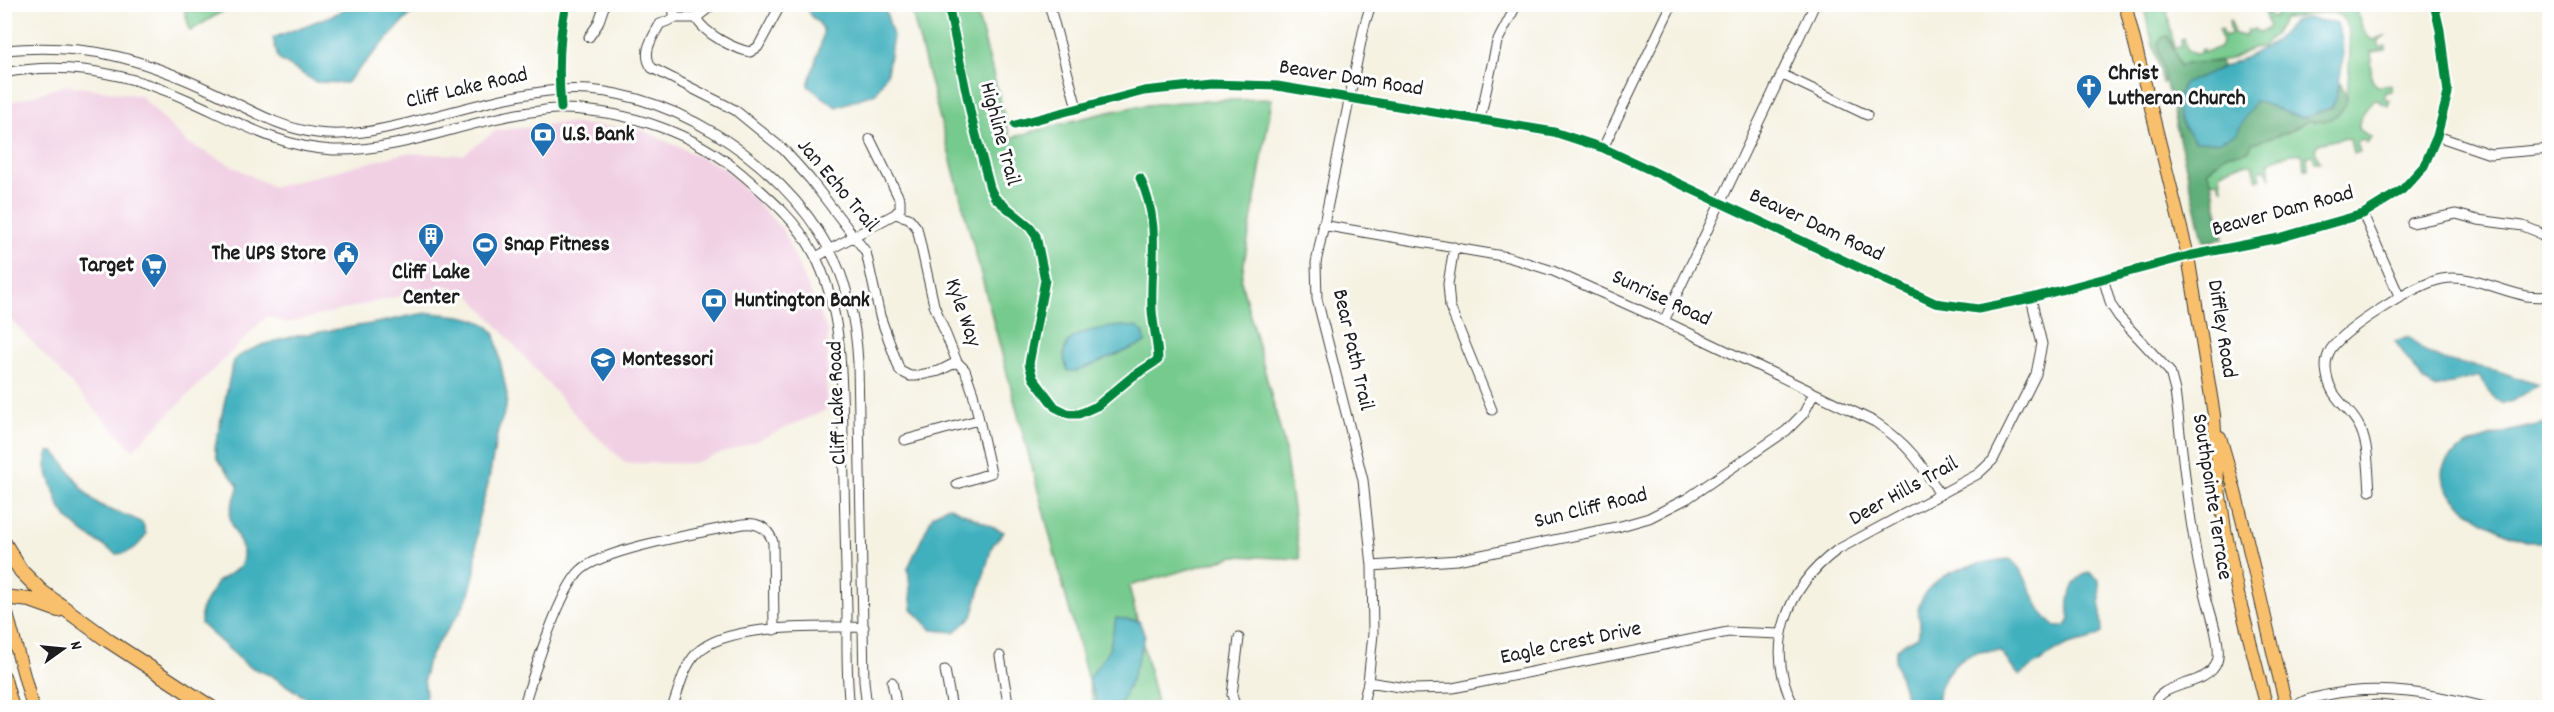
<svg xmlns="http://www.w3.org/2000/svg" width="2554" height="712" font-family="Dekko,sans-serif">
<rect width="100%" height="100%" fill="#fff"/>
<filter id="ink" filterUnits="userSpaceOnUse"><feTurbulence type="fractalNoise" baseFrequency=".0167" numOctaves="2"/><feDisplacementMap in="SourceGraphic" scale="12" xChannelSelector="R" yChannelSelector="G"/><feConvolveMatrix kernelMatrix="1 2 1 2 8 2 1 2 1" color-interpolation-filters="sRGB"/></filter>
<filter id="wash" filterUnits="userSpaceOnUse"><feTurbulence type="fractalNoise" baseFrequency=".008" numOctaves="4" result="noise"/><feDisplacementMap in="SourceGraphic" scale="24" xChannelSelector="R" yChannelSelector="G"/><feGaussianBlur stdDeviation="1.35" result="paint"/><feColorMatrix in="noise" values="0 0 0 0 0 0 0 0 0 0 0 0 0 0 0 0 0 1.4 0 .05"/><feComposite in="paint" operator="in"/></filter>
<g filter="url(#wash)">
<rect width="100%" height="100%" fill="#f5f2e2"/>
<path fill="#f1d0e4" d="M66,85L141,96L186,142L273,187L406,153L463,155L495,131L563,123L640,129L725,169L783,230L828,332L826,410L754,442L693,463H626L586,427L471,296L446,285L287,323L267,316L133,450L5,313V104Z"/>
<path fill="#76ca8e" stroke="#497355" stroke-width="1.5" d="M183,4H233V5L190,31Z
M2293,4L2366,5L2358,8C2357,17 2364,35 2372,40L2387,35L2377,41L2379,47H2386V50L2371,52L2372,60L2370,61L2372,80L2377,86L2391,85L2392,91L2385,92L2384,98L2390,100L2388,106L2375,99C2366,107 2359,117 2358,129L2371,137L2367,143L2362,139L2357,143L2360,152L2353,154L2350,139L2343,138L2318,144L2315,149L2320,162H2315L2313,155L2307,156L2308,169H2305L2302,154C2289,153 2279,156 2268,163L2271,178L2265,169L2259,171L2261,178L2257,180L2253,165C2243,162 2227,167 2220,174L2222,189L2218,181L2212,182L2207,171L2225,155L2249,150L2252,143L2296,128L2308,120L2314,122L2337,115L2347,99L2350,51L2349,34L2342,16C2318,7 2306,18 2284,19L2274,35L2262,47L2253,48L2230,59L2196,64L2187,63L2180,66L2168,36L2158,42L2165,79L2163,83L2143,5H2166L2174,48L2181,47V39L2184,38L2187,51L2195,54L2201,53L2200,50L2203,49L2204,52L2220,48L2222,42L2219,29H2222L2225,36L2231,34L2229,21L2231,20L2234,34L2245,36L2247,31L2256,29L2257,32L2264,31L2269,27L2264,12H2268L2271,18L2277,16L2274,5Z
M910,5H975L1010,138C1055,126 1102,111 1148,105C1189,100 1231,100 1272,99L1241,281L1284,444L1300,559L1235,556L1129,586L1158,707H1095Z"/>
<path fill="#60ae79" stroke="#3e654a" stroke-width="1.5" d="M2168,36L2180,66C2191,61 2207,63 2220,61L2222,66L2217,70L2251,104L2255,100C2270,104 2293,119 2305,117C2313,116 2323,110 2332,107L2340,83C2359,106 2330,127 2308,120L2289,132L2252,143L2249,150L2225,155L2207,171L2212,182L2224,239L2204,242L2159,55L2158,42L2163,37Z"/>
<path fill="#41b0be" stroke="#2e666d" stroke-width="1.5" d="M350,5H419L346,83L316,82L278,59L273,38L338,13Z
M807,5H884L893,36L887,73L876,93L836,107L808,86C810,74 827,35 822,27C814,15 812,24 807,5Z
M2306,18L2336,23C2350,46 2340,83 2332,107C2323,110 2313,116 2305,117C2293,119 2270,104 2255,101L2236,134L2217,142L2195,141C2177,122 2172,109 2183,84L2249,56L2273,43L2294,21Z
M430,313C451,315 485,315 495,335L507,395L506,408L498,430L488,484L478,520L475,571L469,594L460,612L437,644L427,663L424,679L426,694L424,703L419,707H320L272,676L248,666L201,624V610L217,582L240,567C250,547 233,537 230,517C229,505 238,496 238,485L217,459L215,448L233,361C262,335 337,331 376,323C395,320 411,314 430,313Z
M1121,326L1137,327L1144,333L1145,343L1077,371H1068C1051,331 1093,330 1121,326Z
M2409,337C2436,366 2459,361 2494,370C2509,374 2523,380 2538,385C2502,408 2503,414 2479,376L2435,388L2424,382L2395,341Z
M2549,422V539C2543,542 2539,543 2532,542C2507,538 2426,495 2445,464C2462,437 2520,430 2549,422Z
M48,452H54C71,468 80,492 100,505C113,513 131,514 143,524L146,534C139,547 130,554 116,554L84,533L68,519L59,506L46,467Z
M948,506L1004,532L992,546L972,617L955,632L932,630L912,609L908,568L933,515Z
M2010,559C2033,577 2030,607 2056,627L2066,626L2070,620C2066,600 2070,579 2089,572L2099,580L2102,633C2086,644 2081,640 2066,646C2049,652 2036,667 2019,675C2010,668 2008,659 2000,651C1972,649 1954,658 1941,684C1938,691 1938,700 1936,707H1909L1895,663L1896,650L1904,643L1918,637C1919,633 1920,628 1920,623C1920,619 1917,614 1918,610C1926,571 1977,562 2010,559Z
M1116,618L1139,621L1145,636L1133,676L1119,707H1100L1088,680L1109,650Z"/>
</g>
<g filter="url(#ink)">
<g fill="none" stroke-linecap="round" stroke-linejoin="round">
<g stroke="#3d3c3a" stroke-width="11">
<path id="minor" d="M672,4L675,18
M714,4L696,18H675L660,24C652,38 641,53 652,68L735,110L784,150L810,179L866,252L880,316L900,371L910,376H915L939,371L957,362
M1049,4L1077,108
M696,18C705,34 732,48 750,52L758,47L781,4
M589,37L598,24L605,4
M4,50C87,43 139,57 213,92C248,108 278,128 317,133C348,137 379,130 408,123C458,111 508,94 559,90C662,82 781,160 829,249C848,283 856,324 858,363L864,681L867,708
M4,73C66,61 130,74 188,100C234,120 281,148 333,150C400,152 464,121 530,112C541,111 553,108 564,109C629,111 693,132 743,175C771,199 797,221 814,254C843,310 842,377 843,439C844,497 846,555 847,613C847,645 846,677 850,708
M1781,74L1867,115
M561,108C558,73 558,40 566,4
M1480,119L1497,42L1517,4
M1015,125L1144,91L1210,84L1277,86L1554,132L1603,148L1935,303L1978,309L2031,298L2188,256L2279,238L2363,214L2402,190L2424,166L2437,136L2448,93L2440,30L2434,4
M2437,136L2490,154L2550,149
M870,139L900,200V209L895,214
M1603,148L1672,4
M2363,214L2400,298
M2412,223L2456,214L2478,220L2523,226L2538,232L2550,243
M1322,225L1508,257L1553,271L1664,321L1875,422C1907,443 1921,462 1940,495
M1454,247L1448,284L1450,307L1492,410
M816,257L895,214L909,218L917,228L934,305L957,362L965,370L973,393L991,473L957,484
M2103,278L2111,305L2119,317L2170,372L2175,391C2184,462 2189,535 2208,604C2212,618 2222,648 2217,662C2207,689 2156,680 2154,708
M1664,321L1815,4
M905,440L978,420
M2370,491C2368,470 2369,442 2358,424C2347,405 2331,399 2327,375C2325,366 2326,357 2331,349C2347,327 2416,284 2442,279C2472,274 2498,291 2527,296C2534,297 2542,297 2550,296
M1372,566L1457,560L1621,526L1649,518L1688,498L1786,431L1804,413L1814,393
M1000,656L1009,708
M945,670L952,708
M892,682L897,708
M1368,682L1413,689L1453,688L1728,632L1780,634
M523,708C533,676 559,590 581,570C606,548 706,532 743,524C758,522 768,528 773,542L774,630
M672,708C679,690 683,667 697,653C727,622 822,628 864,627
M1236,708L1232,695L1239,638
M1362,708L1368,682L1373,634L1372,566L1363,480L1317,299L1316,263L1364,27L1371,4
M1795,708C1763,649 1786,588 1837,550L1978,474L1993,460L2036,374L2042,344L2031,298
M2292,708C2303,699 2314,698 2327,695C2382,684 2435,694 2489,708
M2344,708L2378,705L2406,708"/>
</g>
<g stroke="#3d3c3a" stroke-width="14">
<path id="major" d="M2125,4L2188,256L2214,415L2218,482L2225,529L2238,594L2267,708
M2220,437C2247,526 2263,618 2287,708
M4,603L33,708
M4,676L13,708"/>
</g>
<g stroke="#3d3c3a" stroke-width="16">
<path id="highway" d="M4,543L21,571L42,592L109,641L212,708
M4,597L30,600L58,610"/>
</g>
<use href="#minor" stroke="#fff" stroke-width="9"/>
<use href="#major" stroke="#f8bf6c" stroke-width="12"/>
<use href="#highway" stroke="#f8bf6c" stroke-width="14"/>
<g stroke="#fff" stroke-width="13">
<path id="cycleway" d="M948,4L972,120L990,188L995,198L1028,225L1036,236L1045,280L1029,364L1033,378L1055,407L1069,414H1079L1097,406L1132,377L1158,360C1158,343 1153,327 1152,310C1150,261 1162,226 1140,178
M561,108C558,73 558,40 566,4
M1015,125L1144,91L1210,84L1277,86L1554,132L1603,148L1935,303L1978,309L2031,298L2188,256L2279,238L2363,214L2402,190L2424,166L2437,136L2448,93L2440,30L2434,4"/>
</g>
<use href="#cycleway" stroke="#00873e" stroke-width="9"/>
</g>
</g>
<defs>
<g id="church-pin" transform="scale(1.35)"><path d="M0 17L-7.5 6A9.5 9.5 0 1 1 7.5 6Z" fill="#1f6fb2" stroke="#fff"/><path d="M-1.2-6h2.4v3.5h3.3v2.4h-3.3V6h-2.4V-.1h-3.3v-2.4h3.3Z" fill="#fff"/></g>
<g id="bank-pin" transform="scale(1.35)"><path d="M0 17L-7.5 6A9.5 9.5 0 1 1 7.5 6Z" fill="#1f6fb2" stroke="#fff"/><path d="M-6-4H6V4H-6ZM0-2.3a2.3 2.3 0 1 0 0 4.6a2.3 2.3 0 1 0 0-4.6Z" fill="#fff"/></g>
<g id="building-pin" transform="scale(1.35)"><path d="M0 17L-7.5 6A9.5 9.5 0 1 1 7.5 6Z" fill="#1f6fb2" stroke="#fff"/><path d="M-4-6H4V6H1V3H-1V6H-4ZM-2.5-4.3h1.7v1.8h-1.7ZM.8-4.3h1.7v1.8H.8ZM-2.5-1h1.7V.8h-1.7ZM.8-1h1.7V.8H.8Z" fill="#fff"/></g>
<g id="stadium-pin" transform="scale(1.35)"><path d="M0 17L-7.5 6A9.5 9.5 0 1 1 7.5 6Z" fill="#1f6fb2" stroke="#fff"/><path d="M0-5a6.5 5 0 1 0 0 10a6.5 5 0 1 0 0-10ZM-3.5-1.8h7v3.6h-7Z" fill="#fff"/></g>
<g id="civic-pin" transform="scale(1.35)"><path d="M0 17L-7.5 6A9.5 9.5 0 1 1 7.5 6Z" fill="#1f6fb2" stroke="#fff"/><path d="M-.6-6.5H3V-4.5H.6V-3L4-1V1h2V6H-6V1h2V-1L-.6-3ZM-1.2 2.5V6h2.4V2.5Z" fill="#fff"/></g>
<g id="supermarket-pin" transform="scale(1.35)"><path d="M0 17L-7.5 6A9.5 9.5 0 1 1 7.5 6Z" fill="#1f6fb2" stroke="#fff"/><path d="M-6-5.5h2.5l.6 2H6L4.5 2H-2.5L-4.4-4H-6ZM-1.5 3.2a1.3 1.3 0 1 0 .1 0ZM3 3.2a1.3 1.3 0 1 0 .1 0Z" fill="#fff"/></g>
<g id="school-pin" transform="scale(1.35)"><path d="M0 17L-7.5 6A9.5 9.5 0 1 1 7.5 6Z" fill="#1f6fb2" stroke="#fff"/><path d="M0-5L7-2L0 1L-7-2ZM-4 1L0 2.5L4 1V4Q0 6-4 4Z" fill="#fff"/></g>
</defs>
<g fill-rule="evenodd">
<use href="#church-pin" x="2089" y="87"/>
<use href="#bank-pin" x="543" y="135"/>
<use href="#building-pin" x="431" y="236"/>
<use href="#stadium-pin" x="485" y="245"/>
<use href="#civic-pin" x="346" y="254"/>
<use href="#supermarket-pin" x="154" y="266"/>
<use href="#bank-pin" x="714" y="301"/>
<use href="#school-pin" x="603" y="360"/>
</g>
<g text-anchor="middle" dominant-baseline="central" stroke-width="6" stroke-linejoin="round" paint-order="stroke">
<g font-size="22" font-weight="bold" fill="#1c1c1c" stroke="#fff" text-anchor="start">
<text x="2108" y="74">Christ<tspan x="2108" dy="25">Lutheran Church</tspan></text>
<text x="562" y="135">U.S. Bank</text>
<text x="504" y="245">Snap Fitness</text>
<text x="326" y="254" text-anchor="end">The UPS Store</text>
<text x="134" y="266" text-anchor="end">Target</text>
<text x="431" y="273" text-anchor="middle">Cliff Lake<tspan x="431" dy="25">Center</tspan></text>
<text x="734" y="301">Huntington Bank</text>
<text x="622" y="360">Montessori</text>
</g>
<g font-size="22" fill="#1c1c1c" stroke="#fff">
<text transform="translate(1351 79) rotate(9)">Beaver Dam Road</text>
<text transform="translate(467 89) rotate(-13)">Cliff Lake Road</text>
<text transform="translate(999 134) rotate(75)">Highline Trail</text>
<text transform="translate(837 186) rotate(50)">Jan Echo Trail</text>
<text transform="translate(2283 212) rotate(-15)">Beaver Dam Road</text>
<text transform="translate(1816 226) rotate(25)">Beaver Dam Road</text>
<text transform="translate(1661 299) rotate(25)">Sunrise Road</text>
<text transform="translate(962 313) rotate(71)">Kyle Way</text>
<text transform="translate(2221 329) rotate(81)">Diffley Road</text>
<text transform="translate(1352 350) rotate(77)">Bear Path Trail</text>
<text transform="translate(838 403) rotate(-92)">Cliff Lake Road</text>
<text transform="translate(1904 492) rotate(-29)">Deer Hills Trail</text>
<text transform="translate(2211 497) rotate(81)">Southpointe Terrace</text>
<text transform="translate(1591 509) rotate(-14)">Sun Cliff Road</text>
<text transform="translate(1571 644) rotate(-12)">Eagle Crest Drive</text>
</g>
</g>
<rect width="2554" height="712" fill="none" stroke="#fff" stroke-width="24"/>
<g transform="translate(63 649) rotate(75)" stroke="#ffffff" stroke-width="4.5" paint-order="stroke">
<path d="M0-4.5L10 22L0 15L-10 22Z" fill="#1c1c1c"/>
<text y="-9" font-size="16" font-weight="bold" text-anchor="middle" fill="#1c1c1c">N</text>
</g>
</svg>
